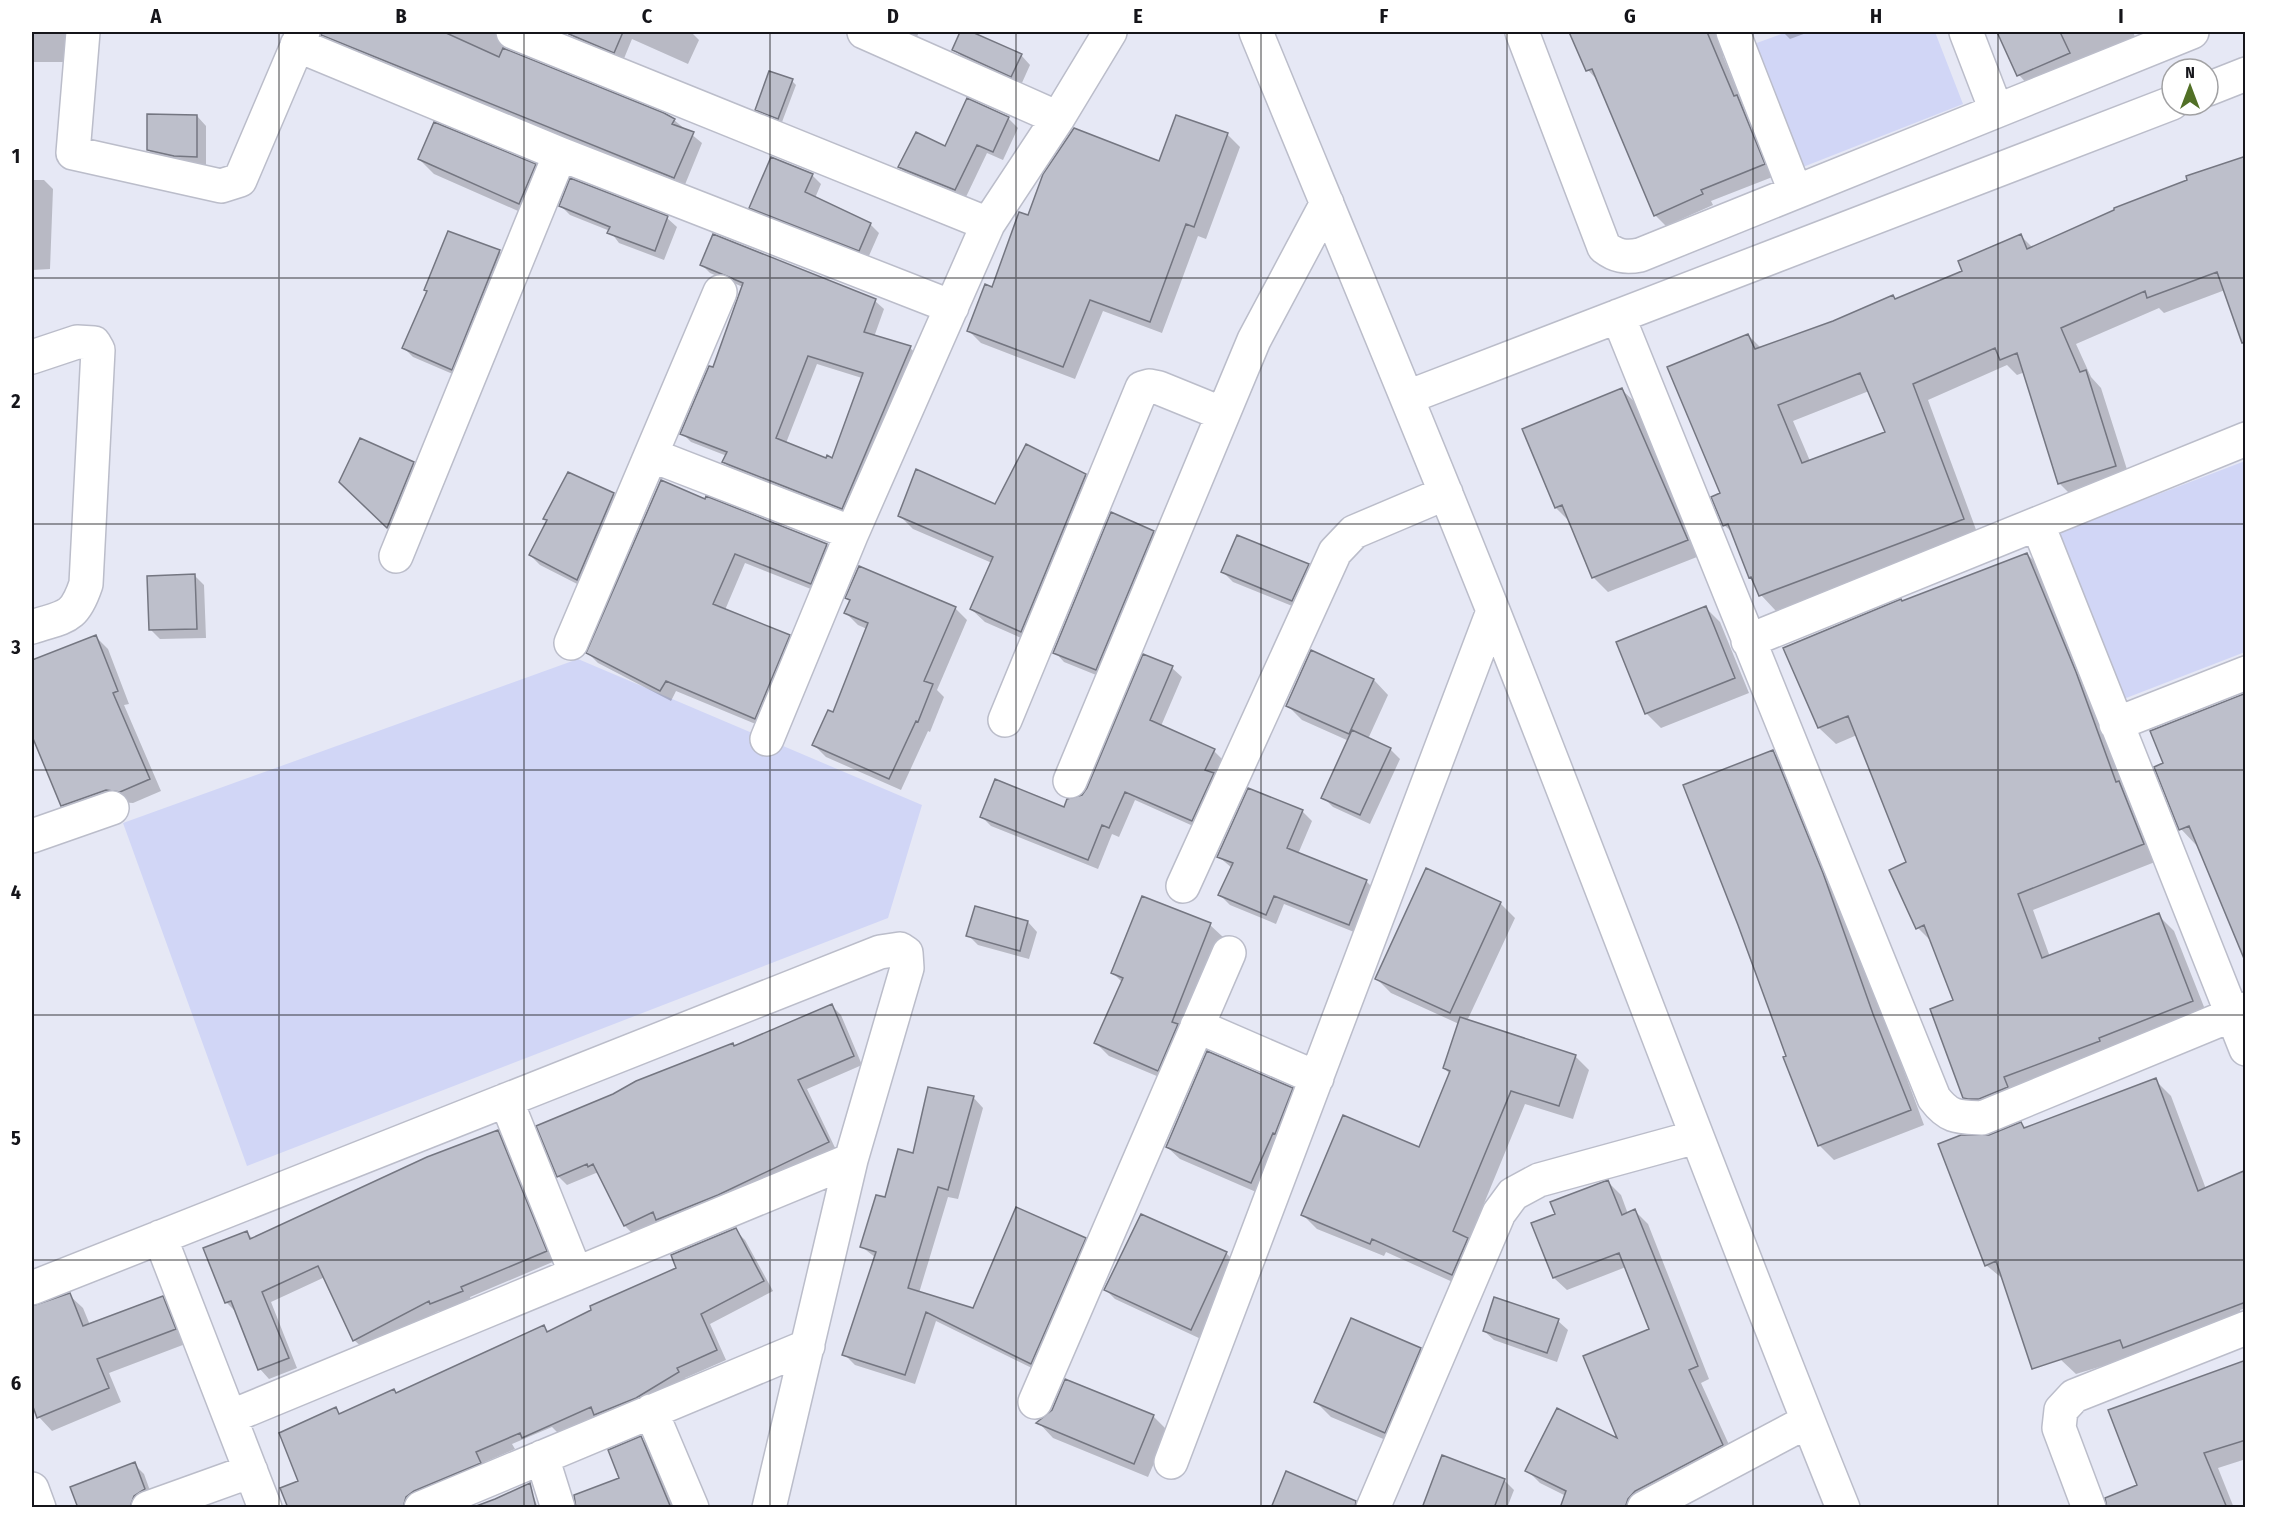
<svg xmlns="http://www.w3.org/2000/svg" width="2277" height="1539" font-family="'Fira Sans Condensed',sans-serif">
<rect width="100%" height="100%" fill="#e6e8f5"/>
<path fill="#d1d6f6" d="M1787,32H1935L1963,104L1803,167L1754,44Z
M2245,461V652L2121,700L2057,533Z
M578,659L922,805L888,918L247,1166L123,823Z"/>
<path fill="#0003" fill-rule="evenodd" d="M32,32H74L70,62H32Z
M330,32H507L503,44L506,51L674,120L702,143L684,187L337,45L328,36Z
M572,32H691L699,40L688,64L632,39L623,61L580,43L571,34Z
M900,32H919L916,39Z
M962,32H968L1021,55L1030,65L1021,85L965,60L955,50Z
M1570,32H1717L1726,55L1723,56L1742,102L1748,108L1775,176L1711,201L1713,205L1666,226L1655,215L1598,81L1588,70Z
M1783,32H1809L1790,39Z
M1999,32H2133L2136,39L2031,88L2019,75Z
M792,81L796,85L782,122L757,109Z
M197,116L206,126V166L185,165L158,159L148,150Z
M1177,117L1228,135L1240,147L1206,239L1198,236L1162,333L1103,311L1075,379L981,343L969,331L1028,217L1160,163Z
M1008,118L1018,128L1003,160L987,153L965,199L910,177L900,167Z
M2246,158V350L2225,290L2164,313L2159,308L2076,344L2091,377L2101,388L2131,482L2075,499L2059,483L2025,372L2017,375L2007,365L1928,400L1978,535L1776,611L1761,595L1750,577L1734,534L1724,525L1722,494L1748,335L1761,348L1896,300L1964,271L2021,236L2033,248ZM1869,391L1887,433L1810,461L1793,421Z
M419,159L535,165L549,180L534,218L434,174Z
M812,175L821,184L815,198L870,224L879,233L868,258L760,216L751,207Z
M32,180H44L53,189L50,269L32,270Z
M561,206L667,218L677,227L664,260L619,243L610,231L570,215Z
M449,233L500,252L509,261L462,378L413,357L404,348L428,292L426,290Z
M702,265L875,301L884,309L874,337L910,348L919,356L851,517L733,471L724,462L727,456L691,442L682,433L714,369L743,287L710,273ZM817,364L862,378L833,460H827L786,443Z
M1622,390L1637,404L1702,555L1608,592L1593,577L1571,523L1556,508L1524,430Z
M413,463L423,473L397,536L341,482Z
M1085,475L1099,489L1035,644L985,622L971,609L992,563L913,529L900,516L996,506Z
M614,494L623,504L587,589L540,565L530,555L548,521L545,518Z
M706,501L827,545L837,555L821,593L745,563L725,610L789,636L799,646L765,728L676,691L671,701L598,663L588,653Z
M1153,532L1163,542L1106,679L1064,662L1055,652Z
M2027,554L2043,570L2160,860L2033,910L2050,957L2158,915L2174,931L2208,1017L1981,1113L1964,1097L1955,1001L1932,942L1918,928L1908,863L1857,735L1836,744L1819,728L1785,649Z
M1308,565L1318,575L1302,610L1233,582L1223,572Z
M194,575L204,585L206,638L160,639L151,630Z
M847,598L955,608L967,620L937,690L944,697L930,732L928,731L901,790L826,757L814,745L834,714L867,629L858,625L846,613L851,602Z
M1705,607L1720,622L1749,693L1661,728L1646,713Z
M96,637L108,649L129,704L124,705L161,791L133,803L119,802L74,817L62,805L32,737V662Z
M1172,668L1182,677L1161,726L1214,751L1223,760L1202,830L1135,800L1119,837L1112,834L1098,869L991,826L982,817L1065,809L1083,797Z
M1374,680L1388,695L1368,739L1390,749L1400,759L1370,824L1333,807L1323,797L1349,741L1302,720L1287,705Z
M1773,752L1787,766L1837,889L1924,1125L1834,1160L1819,1145L1788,1057Z
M2165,764L2198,845L2197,846L2181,829Z
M1302,811L1312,821L1298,854L1366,881L1376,891L1359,934L1284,904L1276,924L1230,905L1220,895L1232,868L1219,857Z
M1500,903L1515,918L1467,1021L1575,1056L1589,1070L1573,1119L1525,1104L1469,1240L1481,1253L1466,1288L1386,1252L1384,1256L1317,1229L1303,1215L1420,1149L1450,1074L1444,1068L1459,1024L1391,993L1377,979Z
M1028,922L1037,932L1029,959L978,945L968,935Z
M1210,925L1223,937L1184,1033L1171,1082L1109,1056L1096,1043L1122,982L1113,973Z
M832,1006L841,1015L862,1065L807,1089L837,1152L634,1235L625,1226L600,1175L596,1173L567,1185L558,1176L614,1095Z
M2155,1080L2171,1096L2206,1189L2246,1172V1308L2240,1310L2245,1323L2076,1374L2060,1359L2003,1279L1986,1265L1989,1137L2021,1124L2026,1128Z
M1292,1089L1304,1102L1263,1195L1180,1159L1167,1147Z
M973,1097L983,1108L958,1199L948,1197L919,1293L974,1310L1085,1239L1095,1250L1042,1373L936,1321L915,1384L855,1365L844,1354L876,1258L862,1247L886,1199L914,1155Z
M498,1132L507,1142L555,1261L470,1297L471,1301L441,1313L439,1311L364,1349L354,1340L325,1277L271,1302L297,1368L269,1379L260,1369L236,1312L226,1302L247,1233L253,1239Z
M1608,1182L1621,1195L1628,1214L1635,1211L1648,1224L1709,1379L1701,1383L1735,1458L1644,1508H1561L1566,1496L1540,1483L1527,1470L1620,1441L1650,1330L1626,1267L1567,1290L1554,1278L1557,1215Z
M735,1230L745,1240L773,1291L710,1324L726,1360L685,1378L688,1383L560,1435L552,1427L512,1444L515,1449L485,1462L490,1473L415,1508H290L335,1408L341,1415L397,1394L544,1327L549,1332L678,1269Z
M1226,1253L1236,1263L1201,1339L1115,1299L1106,1290Z
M69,1295L83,1308L90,1325L162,1298L176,1311L188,1343L109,1373L121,1402L52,1431L39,1417L32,1400V1309Z
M1495,1299L1558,1321L1568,1330L1557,1362L1494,1340L1484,1331Z
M1420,1350L1435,1364L1400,1446L1331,1417L1316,1402Z
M2246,1362V1459L2218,1468L2234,1508H2121Z
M1153,1416L1168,1431L1148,1477L1053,1438L1039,1423Z
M641,1438L649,1446L675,1508H587L621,1479Z
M134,1464L144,1474L153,1499L142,1508H79Z
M1504,1480L1514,1490L1507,1508H1424Z
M524,1487L534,1497L538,1508H472Z"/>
<path fill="#bdbfcb" stroke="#747681" stroke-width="1.5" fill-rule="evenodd" d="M321,32H444L499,57L503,48L664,113L675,119L672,124L694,132L674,178L321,35Z
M570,32H623L614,53L569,34Z
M960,32H972L1022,54L1011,77L952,50Z
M1569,32H1707L1734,96L1737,95L1765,164L1701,190L1703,194L1654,216L1592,69L1586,71Z
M1997,32H2060L2070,53L2017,76Z
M769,71L793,79L778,119L755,110Z
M967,98L1009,117L993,152L977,145L955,190L898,167L916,132L945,146Z
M147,114L197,115V157L174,156L147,150Z
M1176,115L1228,133L1194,227L1186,224L1150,322L1090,300L1063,367L967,331L985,284L992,287L1019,212L1028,215L1043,174L1074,128L1159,161Z
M434,122L536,164L519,204L418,159Z
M2246,156V342L2242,343L2217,272L2147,298L2145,291L2061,328L2080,372L2086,370L2116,466L2058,484L2017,353L2000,360L1995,348L1913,384L1964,519L1759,596L1751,577L1749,578L1728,524L1723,526L1711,497L1720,493L1667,367L1748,334L1755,349L1833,321L1893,295L1895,299L1962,271L1958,261L2021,234L2027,249L2114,210V208L2187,180L2186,176ZM1860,373L1885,432L1802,463L1778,405Z
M771,157L813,174L805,192L871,223L859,251L749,208Z
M570,178L668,216L655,251L607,233L610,227L559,206Z
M448,231L500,250L452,370L402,348L427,291L424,290Z
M713,234L876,299L864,332L911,346L842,509L722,462L727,452L680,434L709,366L713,367L743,283L700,265ZM808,356L863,373L832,458L827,455L826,458L776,438Z
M1622,388L1688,540L1592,578L1562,505L1555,508L1522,429Z
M360,438L414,462L387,528L339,482Z
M1026,444L1086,474L1021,632L970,609L993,557L898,516L916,469L995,504Z
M568,472L614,493L577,580L529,555L547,520L543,519Z
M661,480L705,499L706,496L827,544L811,584L735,554L713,604L790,635L755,719L666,681L660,691L586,653Z
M1111,512L1154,531L1096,670L1053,653Z
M1237,535L1309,564L1292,601L1221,572Z
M2027,553L2076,672L2116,782L2119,781L2144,844L2018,894L2042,958L2159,913L2193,1001L2099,1038L2100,1041L2004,1077L2008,1087L1979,1099H1968L1963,1098L1930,1009L1953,1000L1924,925L1916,929L1889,870L1906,862L1848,716L1818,728L1783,648L1901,599L1902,601Z
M859,566L956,607L924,681L933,684L918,722L916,721L889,779L812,745L828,710L833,712L868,623L844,613L850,600L845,598Z
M195,574L197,629L149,630L147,576Z
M1706,606L1735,678L1645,714L1616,642Z
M96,635L118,691L113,693L150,779L120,792L106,790L61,806L32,736V660Z
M1311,650L1374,679L1349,734L1286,706Z
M1143,654L1173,666L1150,720L1215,749L1205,770L1214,773L1192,821L1125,792L1109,828L1102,825L1088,860L980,817L995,779L1064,807L1067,799L1082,795L1087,788Z
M2246,693V961H2245L2189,826L2179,830L2154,767L2163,763L2150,731Z
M1352,730L1391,748L1360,815L1321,798Z
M1773,750L1823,873L1873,1014L1911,1110L1818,1146L1783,1057L1786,1056L1738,925L1683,785Z
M1248,788L1303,810L1287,848L1367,880L1349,925L1274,896L1266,915L1218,895L1233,863L1217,857Z
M1426,868L1501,902L1450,1013L1375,979Z
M1142,896L1211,923L1172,1022L1178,1024L1158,1071L1094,1043L1123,978L1111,973Z
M975,906L1028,921L1020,951L966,936Z
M832,1004L854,1056L798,1080L829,1142L718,1195L656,1220L653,1212L624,1226L593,1164L588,1167L587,1164L557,1177L536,1126L613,1094L636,1081L733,1043L734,1046Z
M1460,1017L1576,1055L1559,1106L1511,1091L1453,1231L1468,1238L1452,1275L1372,1239L1370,1244L1301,1215L1343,1115L1419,1147L1450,1071L1443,1068Z
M1207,1051L1293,1088L1275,1134L1273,1133L1251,1183L1166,1147Z
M2156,1078L2198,1191L2246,1170V1302L2123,1348L2120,1340L2032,1369L1996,1261L1985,1266L1938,1144L1961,1135H1989L2021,1122L2024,1128Z
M928,1087L974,1096L948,1190L938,1187L908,1288L973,1308L1016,1207L1086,1238L1031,1364L926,1312L905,1375L842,1355L876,1252L860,1247L876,1195L885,1197L898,1149L913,1153Z
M498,1130L547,1251L461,1287L463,1291L430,1304L429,1301L353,1341L318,1266L262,1292L289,1358L258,1370L231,1301L225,1303L203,1248L247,1231L250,1239L427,1157Z
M1608,1180L1622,1215L1635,1209L1698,1366L1689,1370L1723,1445L1635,1491L1628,1499L1625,1508H1560L1566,1491L1525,1471L1557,1408L1617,1438L1583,1356L1649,1329L1619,1253L1553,1278L1531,1223L1555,1214L1550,1202Z
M1141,1214L1227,1252L1191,1330L1104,1290Z
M736,1228L764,1281L701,1314L717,1350L677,1368L679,1372L636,1398L594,1415L591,1407L522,1438L520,1433L476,1452L481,1463L414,1491L406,1497L403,1508H288L280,1488L298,1481L279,1433L336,1407L339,1414L394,1389L396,1393L544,1325L547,1332L591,1310L590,1306L676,1268L671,1255Z
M70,1293L83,1326L163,1296L176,1329L97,1359L109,1388L37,1418L32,1404V1306Z
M1494,1297L1559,1319L1547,1353L1483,1331Z
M1351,1318L1421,1348L1385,1433L1314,1402Z
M2246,1360V1440L2204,1453L2227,1508H2107L2105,1498L2137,1485L2108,1410Z
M1065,1379L1154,1415L1134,1464L1036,1423L1052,1410Z
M641,1436L671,1508H576L574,1495L619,1478L608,1450Z
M1442,1455L1505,1479L1494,1508H1422Z
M135,1462L145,1489L134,1496L130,1507L78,1508L70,1487Z
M1286,1471L1356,1501L1355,1508H1271Z
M530,1483L536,1508H471L495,1499Z"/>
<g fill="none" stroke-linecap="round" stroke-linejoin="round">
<g stroke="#bbbdca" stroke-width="36">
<path id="minor" d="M83,32L73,153L221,186L240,180L303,32
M513,32L988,224
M864,32L1058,118
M1256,32C1335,224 1415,415 1492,608C1611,907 1722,1209 1843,1508
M1522,32L1604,247C1616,256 1625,258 1640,255L2192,32
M1733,32L1795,191
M1966,32L1996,110
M297,45L560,154L952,307
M2208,89L2246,74
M1618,316L1934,1098C1949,1118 1958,1117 1982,1118L2246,1009
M32,357L77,342L94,343L98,350L86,584C74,620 65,616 32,627
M1408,397L2172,103
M651,455L852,533
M2038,525L2246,1049
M396,556L560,154
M1748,641L2246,439
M571,643L720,292
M1005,720L1142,388L1149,386L1159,388L1223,414
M2116,724L2246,673
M767,739L852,533L988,224L1058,118L1110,32
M1070,781L1254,340L1327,203
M32,836L112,808
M1183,886L1335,552L1354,532L1446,493
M1197,1026L1317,1078
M506,1100L576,1274
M160,1237L265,1508
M32,1288L880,952L900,949L906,953L907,968L851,1160L769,1508
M1035,1402L1229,953
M651,1411L692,1508
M230,1417L851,1160
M542,1457L558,1508
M1171,1462L1493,611
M32,1489L39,1508
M148,1508L251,1471
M421,1508L808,1346
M1373,1508L1499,1213L1513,1194L1539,1180L1696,1137
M1644,1508L1808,1421
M2089,1508L2059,1428L2061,1410L2074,1396L2246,1328"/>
</g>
<use href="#minor" stroke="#fff" stroke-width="33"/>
</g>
<path fill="none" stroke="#15151a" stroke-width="1.5" stroke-opacity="0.55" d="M279,32V1508M524,32V1508M770,32V1508M1016,32V1508M1261,32V1508M1507,32V1508M1753,32V1508M1998,32V1508M32,278H2246M32,524H2246M32,770H2246M32,1015H2246M32,1260H2246"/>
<rect width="2277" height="1539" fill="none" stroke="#ffffff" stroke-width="66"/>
<g transform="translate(2190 87)"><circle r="28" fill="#ffffff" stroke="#a1a1a3" stroke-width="1.5"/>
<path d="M0-4.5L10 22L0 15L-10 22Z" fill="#517026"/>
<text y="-9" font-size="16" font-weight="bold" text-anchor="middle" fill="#15151a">N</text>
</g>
<rect x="33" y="33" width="2211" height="1473" fill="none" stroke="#15151a" stroke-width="2"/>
<g font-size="20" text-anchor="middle" font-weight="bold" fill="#15151a">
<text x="156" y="23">A</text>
<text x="401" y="23">B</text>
<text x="647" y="23">C</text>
<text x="893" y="23">D</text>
<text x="1138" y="23">E</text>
<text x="1384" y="23">F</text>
<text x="1630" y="23">G</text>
<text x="1876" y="23">H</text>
<text x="2121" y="23">I</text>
<text x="16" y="163">1</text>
<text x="16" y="408">2</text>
<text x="16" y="654">3</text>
<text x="16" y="899">4</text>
<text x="16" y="1145">5</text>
<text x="16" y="1390">6</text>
</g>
</svg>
